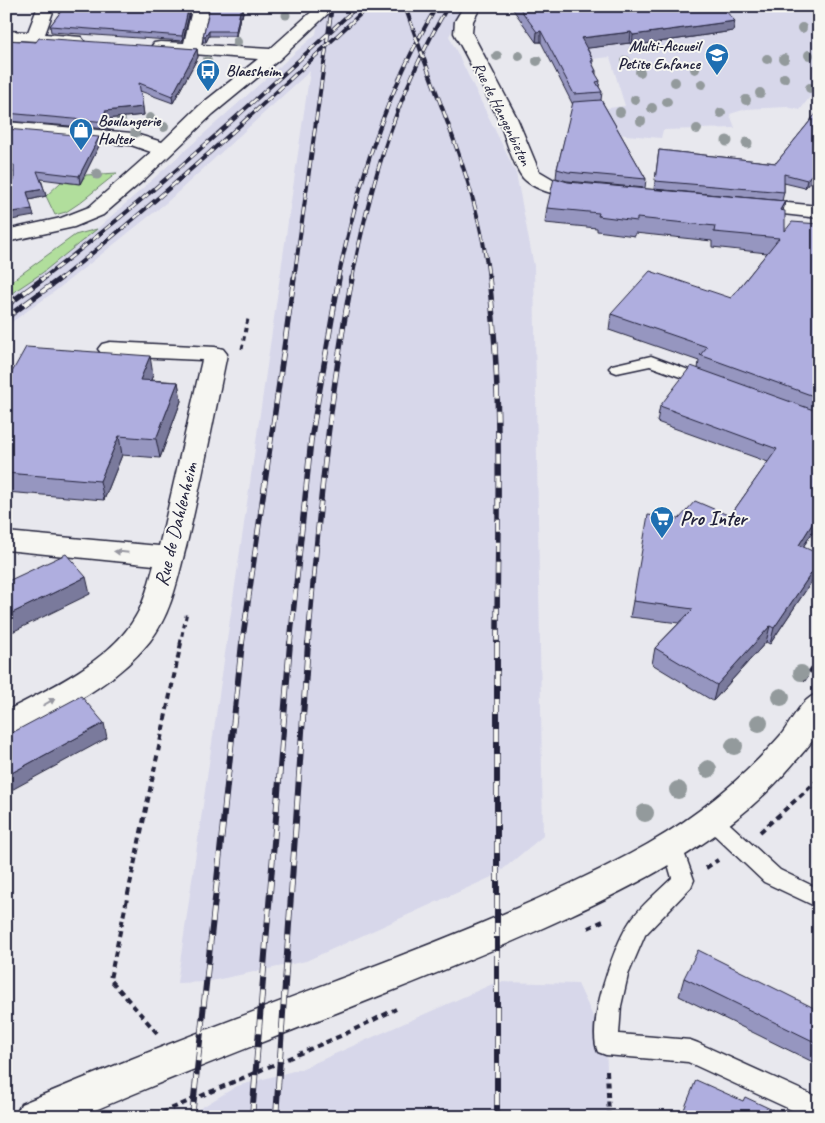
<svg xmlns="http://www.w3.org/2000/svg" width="825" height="1123" font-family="Caveat,sans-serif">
<rect width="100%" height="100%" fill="#e8e8ee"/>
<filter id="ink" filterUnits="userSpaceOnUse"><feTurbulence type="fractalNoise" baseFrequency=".02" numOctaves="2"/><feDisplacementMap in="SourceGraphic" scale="10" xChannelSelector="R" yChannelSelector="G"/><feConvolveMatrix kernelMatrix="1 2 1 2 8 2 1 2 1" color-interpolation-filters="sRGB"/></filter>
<g filter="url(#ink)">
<path fill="#d7d7ea" d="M321,6H467L449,36L516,173L534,266L543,836L496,875L306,961L206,982L177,983L310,71L167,202L54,292L6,326V297L42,273L97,229L316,34Z
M567,6L819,7V90L813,93L800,110L787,107L746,109L730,114L735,128L663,130L661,138L614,134L600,109L625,106L610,57L575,61Z
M497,982L578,984L606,1044L609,1117H186L237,1086L301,1069Z"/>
<path fill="#b1de9c" stroke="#6a806c" d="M117,173L78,204L66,212L55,215L46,196L61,182L79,184L86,175Z
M97,229L42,273L6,297V287L9,283L75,235Z"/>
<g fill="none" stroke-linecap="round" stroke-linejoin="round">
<g stroke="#22223b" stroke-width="3">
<path id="service" d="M651,356L713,379L716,382L713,385L708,387L650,366L617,373L612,371L609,368L612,365Z
M713,812L720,815L780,870L819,889V908L764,882L706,827L703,821L706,815Z
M673,838L680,841L694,880L691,887L645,935L628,975L621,1006L619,1034L690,1040L698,1043L819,1098V1117H807L688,1062L606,1055L598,1052C586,1025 613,947 629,923C639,907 659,891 672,878L663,847L666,841Z"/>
</g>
<g stroke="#22223b" stroke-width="3">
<path id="minor" d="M38,6H55L45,34L81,37L84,41L81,45L75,46L6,41V31L28,32Z
M193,6H210L201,45L270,49L318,6H336L280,59L213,114L145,179L103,215L74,227L6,242V230L61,218L89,207L151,152L131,145L6,134V122L132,133L162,142L199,106L258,59L154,51L151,47L154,43L160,42L184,43Z
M464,6H481L473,21L472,33L517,118L539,171L556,181L595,187L598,191L595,195C575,200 538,194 523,178C512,164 505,135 498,118C484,89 469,61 454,33L455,21Z
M746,199L819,206V218L739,209L736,205L739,201Z
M110,342L215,347L223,349L227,354C214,417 202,480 187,543C178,577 172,613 150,641C116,684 64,708 17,734L6,737V711C49,689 112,660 136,616C145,601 149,582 154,565L6,550V532L159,546L163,530L202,360L110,356L102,354L98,349L102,344Z"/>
</g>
<g stroke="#22223b" stroke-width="3">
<path id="secondary" d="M819,693C819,704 821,719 819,729C816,739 800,756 793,764C733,835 650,879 567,917C505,946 442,971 379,996C279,1036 178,1074 79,1117H15L21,1104C130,1058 242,1016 353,974C447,938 541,901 630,854C687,824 737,785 780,736C792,722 800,699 819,693Z"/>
</g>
<path stroke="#22223b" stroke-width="3" stroke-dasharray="4.5 4" stroke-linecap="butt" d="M242,349L248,319
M180,644L187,612"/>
<path stroke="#22223b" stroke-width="4" stroke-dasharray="6 4.5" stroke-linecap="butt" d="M803,681L819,659
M760,832L819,779
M706,868L718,860
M588,928L603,921
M157,1033L110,979L181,643
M607,1070L609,1117
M152,1117L345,1034L396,1009"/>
<use href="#service" fill="#f6f6f2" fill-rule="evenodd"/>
<use href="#minor" fill="#f6f6f2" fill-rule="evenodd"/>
<use href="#secondary" fill="#f6f6f2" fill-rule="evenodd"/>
<g stroke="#22223b" stroke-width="4">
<path id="rail-far2" d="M405,6C435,96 478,184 489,279
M42,279C154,195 255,100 358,6
M60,279C168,194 268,100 369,6
M294,279L332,6
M338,279C359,180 385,93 437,6
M352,279C371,180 397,93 448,6"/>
</g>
<g stroke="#22223b" stroke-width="5.5">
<path id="rail-far1" d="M489,278C503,399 497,522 497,644
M6,306L44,278
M6,318L61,278
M242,644L294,278
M290,644L311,440L339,278
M308,644C318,521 329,399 352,278"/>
</g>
<g stroke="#22223b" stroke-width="6">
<path id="rail" d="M497,643V1117
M192,1117L242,643
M252,1117L290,643
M276,1117L308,643"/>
</g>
<use href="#rail-far2" stroke="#f6f6f2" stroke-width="2.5" stroke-dasharray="8" stroke-linecap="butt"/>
<use href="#rail-far1" stroke="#f6f6f2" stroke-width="4" stroke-dasharray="11" stroke-linecap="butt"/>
<use href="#rail" stroke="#f6f6f2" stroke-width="4.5" stroke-dasharray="14" stroke-linecap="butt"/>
</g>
<g fill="#939a9c">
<circle cx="286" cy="15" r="4.5"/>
<circle cx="802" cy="28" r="5"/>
<circle cx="237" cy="42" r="5"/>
<circle cx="809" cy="55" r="5"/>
<circle cx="497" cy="56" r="5"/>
<circle cx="519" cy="56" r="5"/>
<circle cx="767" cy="59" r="5"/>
<circle cx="784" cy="59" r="5"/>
<circle cx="207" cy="61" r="5"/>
<circle cx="537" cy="61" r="5"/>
<circle cx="626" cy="61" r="5"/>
<circle cx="695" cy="69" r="5"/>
<circle cx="640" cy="72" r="5"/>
<circle cx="784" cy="78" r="5"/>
<circle cx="675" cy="82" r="5"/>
<circle cx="702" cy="84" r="5"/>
<circle cx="810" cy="88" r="5"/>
<circle cx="760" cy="93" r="5"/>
<circle cx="635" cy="100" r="5"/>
<circle cx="746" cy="100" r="5"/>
<circle cx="667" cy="102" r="5"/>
<circle cx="652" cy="108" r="5"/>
<circle cx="620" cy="112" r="5"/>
<circle cx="721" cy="113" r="5"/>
<circle cx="150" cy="118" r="5"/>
<circle cx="121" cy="120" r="5"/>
<circle cx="641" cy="121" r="5"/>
<circle cx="164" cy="127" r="5"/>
<circle cx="697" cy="129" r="5"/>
<circle cx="135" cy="133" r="5"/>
<circle cx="727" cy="141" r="5.5"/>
<circle cx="747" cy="143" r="5.5"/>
<circle cx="97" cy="174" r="5.5"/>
<circle cx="801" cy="673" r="8"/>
<circle cx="781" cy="697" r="9"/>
<circle cx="759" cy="723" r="9"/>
<circle cx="734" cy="746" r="9"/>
<circle cx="708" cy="769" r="9"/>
<circle cx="678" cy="790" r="9"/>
<circle cx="645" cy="813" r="9"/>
</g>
<path fill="#9696c0" stroke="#22223b" d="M65,6H191L183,41L51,32L50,26Z
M210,6H247V8H244L242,17H240L236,36H209L206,42H203V37Z
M512,6H721L733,31L632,46L630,43L587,48L593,60V65L596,71V75L600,81L599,87L602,92L601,100L646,179L645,188L567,181L556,178L557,169L573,105L541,42H536L512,8Z
M6,40L197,49L198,57L173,103L140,91L144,115L106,119L108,129L6,121Z
M819,110L809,183L805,188L784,183V192L782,201L654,189L659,150L776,163Z
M6,129L100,144L80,184L41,179L46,196L29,200L34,216L14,181V172H6Z
M568,182L785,201L783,211L785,231L819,224V522L803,547L818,572L770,644L766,642L713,701L652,664L655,648L679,623L630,617L633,601L679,519L730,516L768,462L657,422L660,406L698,369L699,361L609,330L611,314L731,298L767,253L712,247V241L635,233V236L597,231V228L545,223L547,208Z
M153,375L151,380L178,382L181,401L160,458L122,455L104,500L6,492V383Z
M684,978L818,1010L819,1009V1065L679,996Z"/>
<path fill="#7a7a9c" stroke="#22223b" d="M189,6H191L183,41L182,36Z
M243,6H244V8L242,17V11Z
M240,11V17L236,36V31Z
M735,21L733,31L632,46L633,35Z
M209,31V36L206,42L205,37Z
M541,31V42H536L537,32Z
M631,32L630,43L581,49V38Z
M197,49L198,57L173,103L172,96Z
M143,107L144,115L106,119L105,111Z
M99,137L100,144L80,184L79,176Z
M819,170V177L809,183L805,188L807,180L811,175Z
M44,189L46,196L29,200L27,192Z
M785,201L782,217L780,210Z
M32,209L34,216L6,221V213Z
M150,356L153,375L143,399L140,380Z
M178,382L181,401L160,458L156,439Z
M119,436L122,455L104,500L100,481Z
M819,513V522L794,561L799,545Z
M819,562L818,572L770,644L774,628Z
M86,577L90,594L6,635V616Z
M770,626L766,642L713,701L717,685Z
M104,723L107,738L6,793V776Z"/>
<path fill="#afaedf" stroke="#22223b" d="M65,6H189L182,36L50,26Z
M210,6H243L242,11H240L236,31H209L205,37H203Z
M518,6H721L735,21L633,35L631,32L581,38L593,60L591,61L596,71H594L600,81L596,82L602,92L574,94L541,31L537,32Z
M39,38L197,49L172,96L139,83L143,107L105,111L107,122L6,113V40L36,42Z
M601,100L646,179L568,172L557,169L573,102Z
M819,110V170L811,175L807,180L784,174V192L655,181L659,150L776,163Z
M6,129L99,137L79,176L37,171L44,189L27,192L32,209L6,213V182L14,181V165L6,164Z
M554,178L568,182L785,201L780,210L785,211V231L792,222L819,224V398L700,355L707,347L611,314L650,271L731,298L779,238L714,232L715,226L637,218V221L598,216L599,213L547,208Z
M26,347L150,356L140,380L178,382L156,439L119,436L100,481L6,473V383Z
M691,366L819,412V513L799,545L819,554V562L774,628L770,626L717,685L655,648L693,609L633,601L648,515L679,519L695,501L730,516L777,449L660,406Z
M66,554L86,577L6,616V582Z
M81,696L104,723L6,776V736Z
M698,950L818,1010L819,1009V1044L684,978Z
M696,1080L743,1101L745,1097L779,1113L780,1116L781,1117H681Z"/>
<defs><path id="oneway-solid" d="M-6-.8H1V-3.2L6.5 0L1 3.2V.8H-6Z" transform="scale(1.25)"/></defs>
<g fill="#9797a0">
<use href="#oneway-solid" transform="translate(121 552) rotate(-174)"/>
<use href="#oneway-solid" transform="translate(49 702) rotate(-30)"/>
</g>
</g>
<defs>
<g id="school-pin" transform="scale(1.25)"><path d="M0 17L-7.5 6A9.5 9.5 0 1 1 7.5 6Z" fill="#1f6fb2" stroke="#f6f6f2"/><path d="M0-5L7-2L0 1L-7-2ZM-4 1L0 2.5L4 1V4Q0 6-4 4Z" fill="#fff"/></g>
<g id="bus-pin" transform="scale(1.25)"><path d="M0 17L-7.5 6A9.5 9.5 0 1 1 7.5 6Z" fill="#1f6fb2" stroke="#f6f6f2"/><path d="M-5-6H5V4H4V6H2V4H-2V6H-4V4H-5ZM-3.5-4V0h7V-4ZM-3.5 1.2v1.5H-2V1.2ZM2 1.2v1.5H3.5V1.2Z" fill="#fff"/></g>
<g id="shop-pin" transform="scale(1.25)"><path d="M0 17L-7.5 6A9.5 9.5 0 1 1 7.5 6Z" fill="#1f6fb2" stroke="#f6f6f2"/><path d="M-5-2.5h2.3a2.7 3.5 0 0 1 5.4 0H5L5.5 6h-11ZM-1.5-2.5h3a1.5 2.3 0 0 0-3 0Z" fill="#fff"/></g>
<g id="supermarket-pin" transform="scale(1.25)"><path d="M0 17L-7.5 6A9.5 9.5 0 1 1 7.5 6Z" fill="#1f6fb2" stroke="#f6f6f2"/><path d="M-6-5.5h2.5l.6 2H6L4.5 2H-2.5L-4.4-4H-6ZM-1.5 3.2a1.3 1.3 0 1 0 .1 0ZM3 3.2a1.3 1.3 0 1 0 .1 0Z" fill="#fff"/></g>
</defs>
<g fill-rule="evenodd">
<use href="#school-pin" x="717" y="55"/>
<use href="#bus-pin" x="208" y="71"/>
<use href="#shop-pin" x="81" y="130"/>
<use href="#supermarket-pin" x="662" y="518"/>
</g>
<g text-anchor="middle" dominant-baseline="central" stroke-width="4" stroke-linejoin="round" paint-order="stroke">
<g font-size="16" font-weight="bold" fill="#22223b" stroke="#f6f6f2" text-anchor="start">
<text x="700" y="46" text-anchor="end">Multi-Accueil<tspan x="700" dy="18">Petite Enfance</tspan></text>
<text x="226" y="71">Blaesheim</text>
<text x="98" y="121">Boulangerie<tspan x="98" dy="18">Halter</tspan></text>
</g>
<g font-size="16" fill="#22223b" stroke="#f6f6f2">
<text transform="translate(502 114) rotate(64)">Rue de Hangenbieten</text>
</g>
<g font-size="20" font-weight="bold" fill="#22223b" stroke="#f6f6f2" text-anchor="start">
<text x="680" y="518">Pro Inter</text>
</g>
<g font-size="20" fill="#22223b" stroke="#f6f6f2">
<text transform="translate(176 524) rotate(-76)">Rue de Dahlenheim</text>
</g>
</g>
<rect width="825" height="1123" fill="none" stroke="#f6f6f2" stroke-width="25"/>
<rect x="12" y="12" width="800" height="1098" fill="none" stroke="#22223b" stroke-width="2" filter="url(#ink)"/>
</svg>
